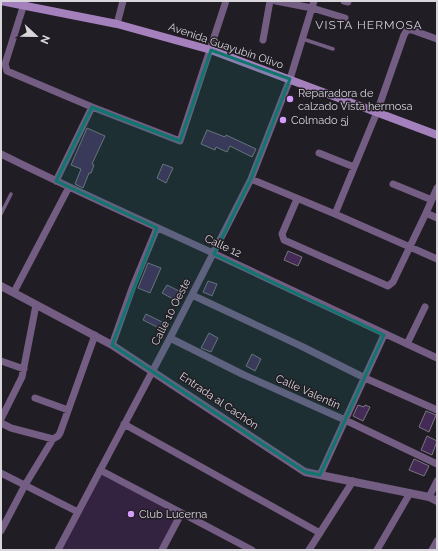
<svg xmlns="http://www.w3.org/2000/svg" width="438" height="551" font-family="Raleway,sans-serif">
<rect width="100%" height="100%" fill="#211d24"/>
<path fill="#342340" d="M101,473L177,515L159,550H61Z"/>
<path fill="#442a56" stroke="#7a757e" d="M87,128L105,136L92,164L94,165L91,173H89L83,188L75,184L81,169L71,165Z
M207,130L225,137L226,135L256,149L252,157L230,146L227,152L216,147L215,150L201,144Z
M163,164L173,168L166,183L157,178Z
M288,251L302,257L298,266L284,260Z
M148,263L161,268L150,293L138,288Z
M208,281L217,284L212,296L203,292Z
M167,285L181,292L177,301L162,293Z
M146,314L166,324L163,330L143,320Z
M209,333L218,338L211,352L201,348Z
M252,354L261,359L255,371L246,366Z
M358,405L364,407L365,405L370,407L363,421L353,416Z
M426,411L436,415L429,432L419,427Z
M427,436L437,441L432,455L421,450Z
M414,459L429,466L424,476L409,470Z"/>
<g fill="none" stroke-linecap="round" stroke-linejoin="round">
<path stroke="#735d83" stroke-width="3.5" d="M303,39L333,49
M1,214L11,194"/>
<path stroke="#735d83" stroke-width="7" d="M25,1L5,64L7,71L92,107L180,141L226,1
M276,1L312,8L345,18
M344,1L348,2
M117,24L123,1
M263,40L270,1
M319,153L354,167
M1,154C71,189 143,221 215,254C289,289 363,324 437,358
M251,179L335,214L437,259
M56,181L92,107
M393,184L432,200
M297,199L282,234L284,240L388,286L393,282L426,213L437,188
M426,213L437,218
M335,214L377,112L404,35L407,30H412L437,39
M14,292L69,187
M192,295L301,346L365,378L437,410
M170,338L242,374L345,420L437,464
M407,344L425,307
M112,345L133,286L157,228
M1,361L24,369
M35,398L68,410
M1,419L22,377L36,305
M1,423L11,428L53,439
M124,424L320,533
M100,470L252,550
M1,473L78,512
M320,475L384,335
M429,497L437,481
M1,531L25,485L53,439L58,436L60,433L95,335
M58,550L170,338L251,179L290,79L314,1
M162,550L181,514
M309,550L353,481
M377,550L410,493
M432,550L437,541"/>
<path stroke="#735d83" stroke-width="8" d="M1,286L112,345L305,472L429,497L437,501"/>
<path stroke="#a481bd" stroke-width="8" d="M1,1L117,24L211,50L437,135"/>
</g>
<path fill="#0f766e" fill-opacity="0.2" stroke="#0f766e" stroke-width="3" stroke-linejoin="round" d="M211,50L290,79L251,179L214,254L384,335L320,475L305,472L112,345L157,228L56,181L92,107L180,141Z"/>
<g fill="#d49cfc" stroke="#211d24" stroke-width="1.5">
<circle cx="290" cy="99" r="4"/>
<circle cx="283" cy="120" r="4"/>
<circle cx="131" cy="514" r="4"/>
</g>
<g text-anchor="middle" dominant-baseline="central" stroke-width="3" stroke-linejoin="round" paint-order="stroke">
<g font-size="11" fill="#d8d5db" stroke="#211d24">
<text transform="translate(226 46) rotate(19)">Avenida Guayubín Olivo</text>
<text transform="translate(223 246) rotate(25)">Calle 12</text>
<text transform="translate(171 312) rotate(-63)">Calle 10 Oeste</text>
<text transform="translate(308 392) rotate(24)">Calle Valentín</text>
<text transform="translate(219 401) rotate(34)">Entrada al Cachón</text>
</g>
<g font-size="11" fill="#d8d5db" stroke="#211d24" text-anchor="start">
<text x="298" y="93">Reparadora de<tspan x="298" dy="13">calzado Vista hermosa</tspan></text>
<text x="291" y="120">Colmado 5j</text>
<text x="139" y="514">Club Lucerna</text>
</g>
<g font-size="12" letter-spacing="1" fill="#d0cad5" stroke="#211d24">
<text x="369" y="25">VISTA HERMOSA</text>
</g>
</g>
<rect width="438" height="551" fill="none" stroke="#d8d5db" stroke-width="4"/>
<g transform="translate(36 36) rotate(112)" stroke="#211d24" stroke-width="3" paint-order="stroke">
<path d="M0-3L7 15L0 10L-7 15Z" fill="#d8d5db"/>
<text y="-6" font-size="11" font-weight="bold" text-anchor="middle" fill="#d8d5db">N</text>
</g>
</svg>
